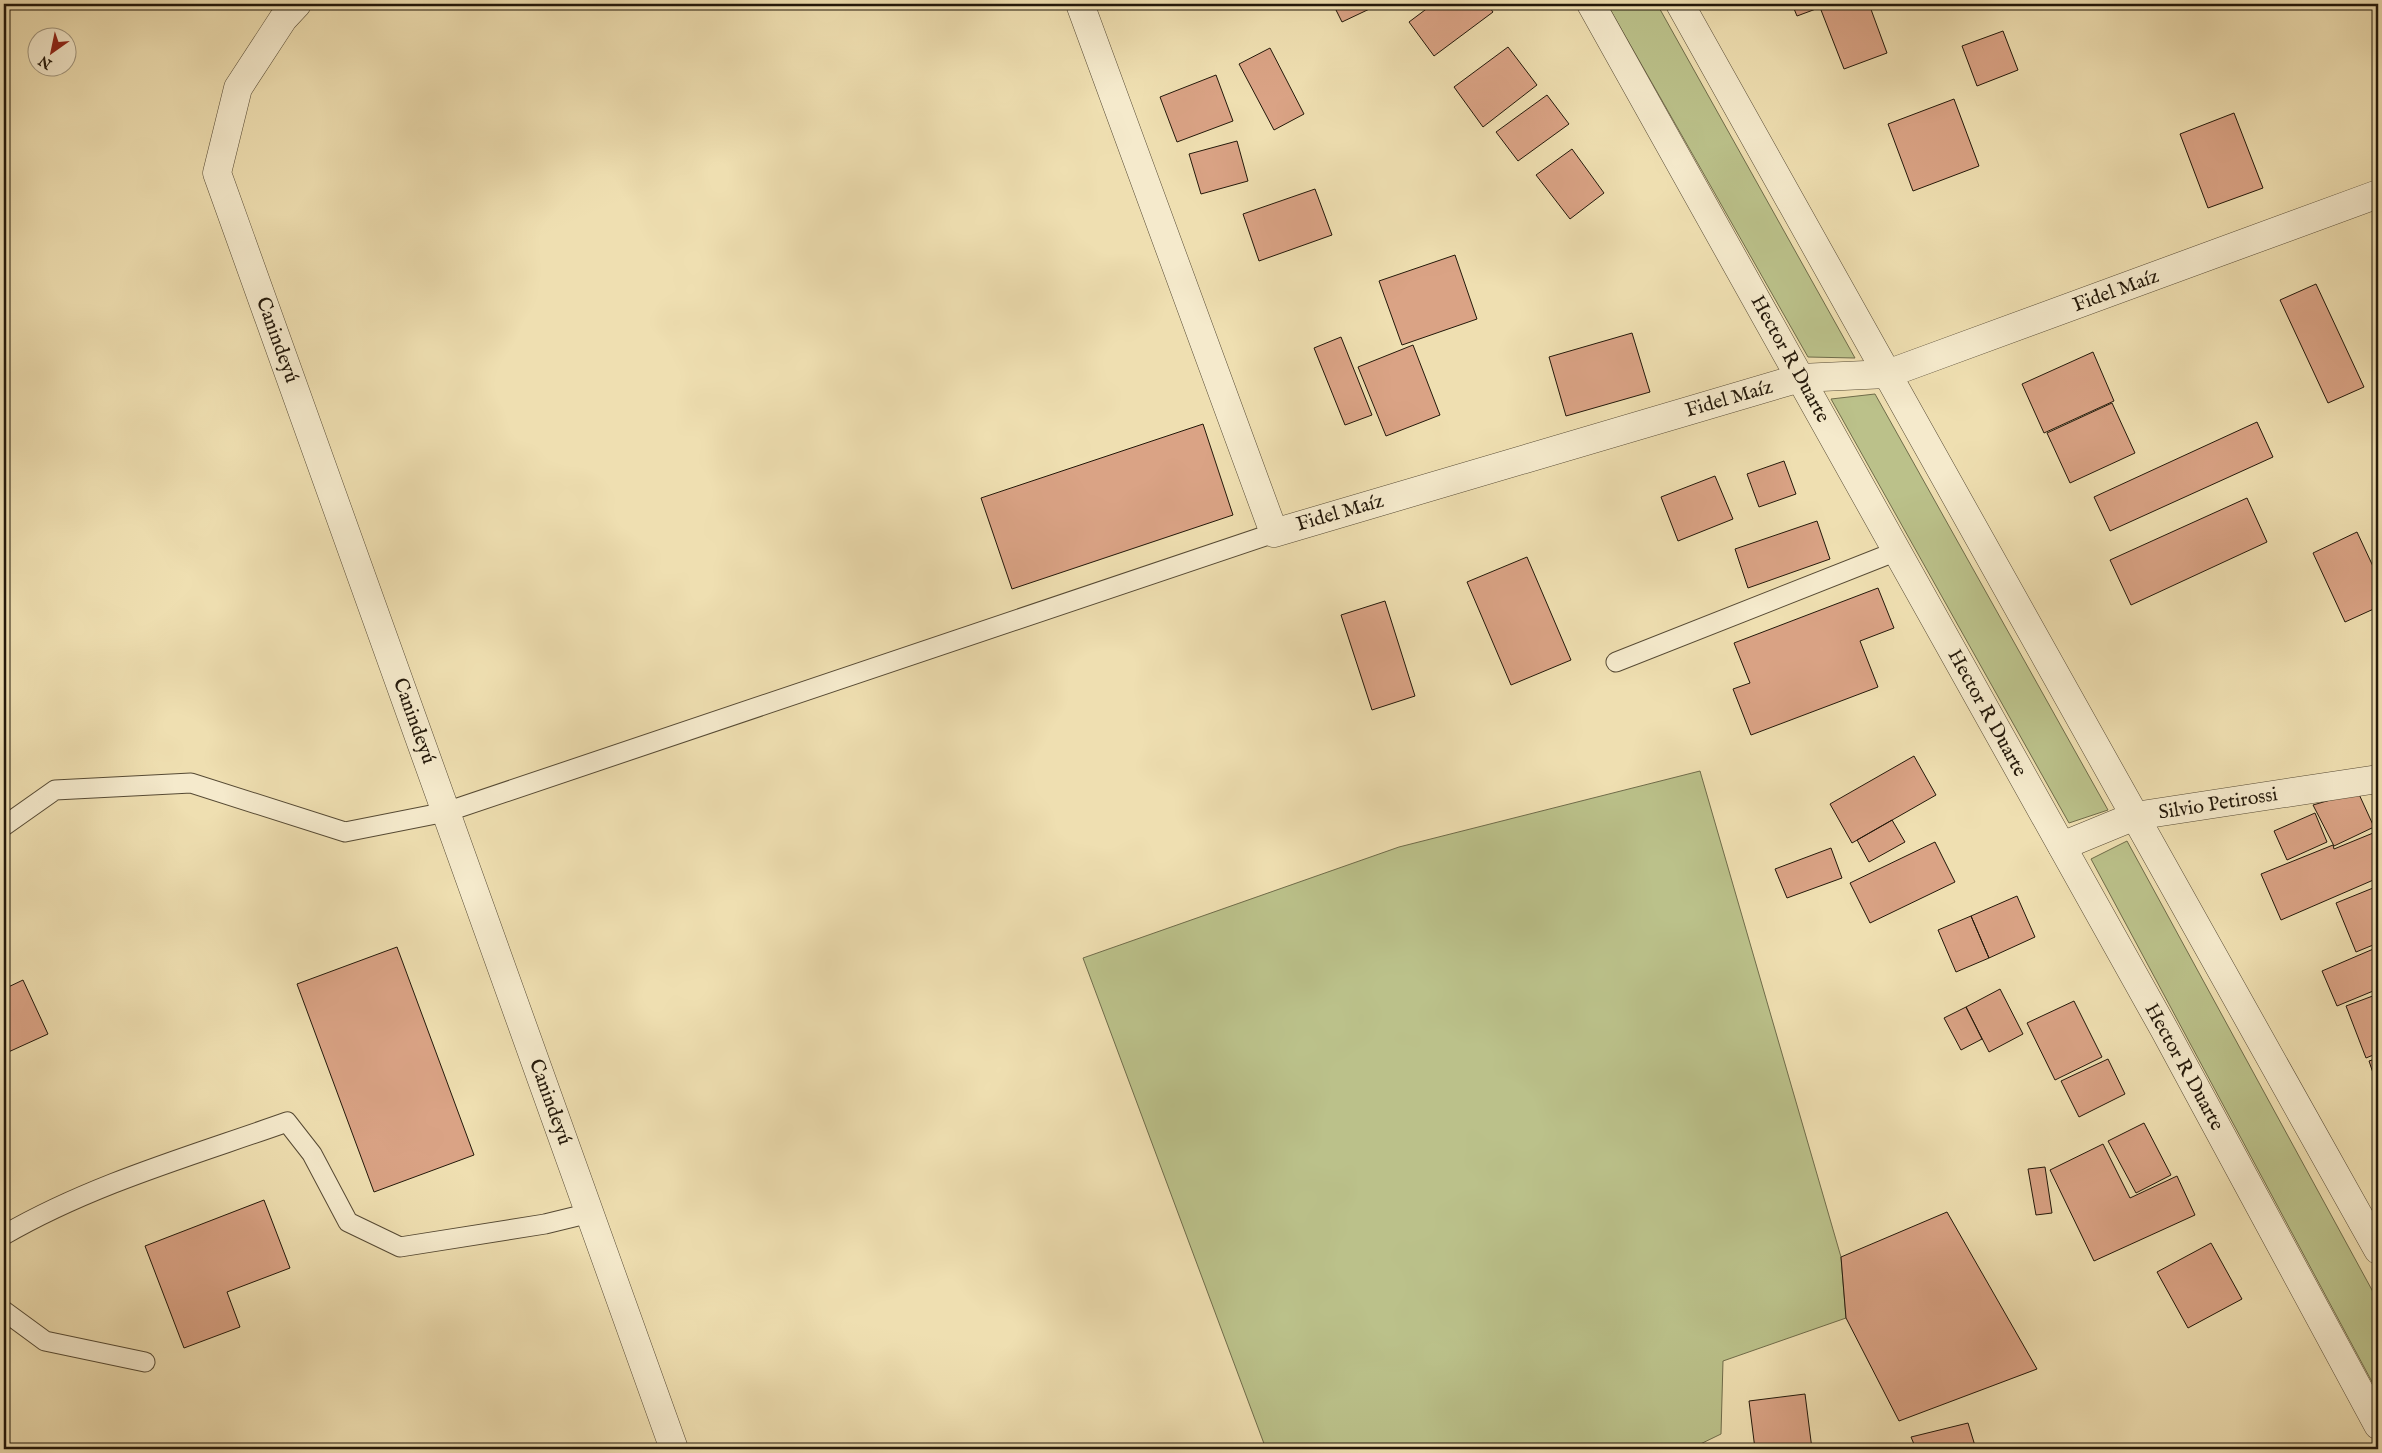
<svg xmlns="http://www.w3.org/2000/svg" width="2382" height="1453" font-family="'IM FELL English',serif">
<rect width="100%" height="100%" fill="#efdfb1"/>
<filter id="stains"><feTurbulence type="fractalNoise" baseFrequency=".004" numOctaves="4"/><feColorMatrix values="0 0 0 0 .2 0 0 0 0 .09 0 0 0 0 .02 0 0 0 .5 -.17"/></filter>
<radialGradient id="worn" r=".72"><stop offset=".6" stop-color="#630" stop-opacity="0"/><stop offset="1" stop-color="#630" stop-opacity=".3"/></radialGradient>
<path fill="#bbc18a" stroke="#6f6c4a" d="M1607,4H1657L1855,358L1808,357Z
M1875,394L2108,810L2069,823L1831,399Z
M1700,771L1841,1257L1846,1318L1723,1361L1721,1434L1690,1449H1266L1083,958L1399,847Z
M2127,841L2378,1301V1393L2091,859Z"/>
<path fill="#daa385" stroke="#23180a" d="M1333,4H1380L1342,22Z
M1433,4H1487L1493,12L1434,56L1409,22Z
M1792,4H1824V6L1797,16Z
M1837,4H1869L1887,53L1844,69L1821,10Z
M2003,31L2018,70L1977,86L1962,46Z
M1508,47L1537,85L1483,127L1454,87Z
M1270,48L1304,114L1274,130L1239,64Z
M1216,75L1233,121L1177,142L1160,97Z
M1547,95L1569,124L1518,161L1496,132Z
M1954,99L1979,166L1913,191L1888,124Z
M2234,113L2263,188L2208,208L2180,134Z
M1237,141L1248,181L1201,194L1189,154Z
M1572,149L1604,193L1570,219L1536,175Z
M1315,189L1332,235L1259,261L1243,214Z
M1455,255L1477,319L1402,345L1379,281Z
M2316,284L2364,387L2328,403L2280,300Z
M1632,333L1650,392L1566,416L1549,357Z
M1341,337L1372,415L1345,425L1314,348Z
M1413,345L1440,415L1386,436L1358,367Z
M2093,352L2114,401L2044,433L2022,384Z
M2112,403L2135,453L2070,483L2047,433Z
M2257,422L2273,457L2110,531L2094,497Z
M1203,424L1233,515L1012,589L981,498Z
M1784,461L1796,494L1759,507L1747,474Z
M1715,476L1733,519L1678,541L1661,497Z
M2247,498L2267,542L2131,605L2110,560Z
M1817,521L1830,559L1748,588L1735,549Z
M2357,532L2378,577V607L2345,622L2313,553Z
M1527,557L1571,660L1511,685L1467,582Z
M1878,588L1894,628L1860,641L1878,687L1751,735L1733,689L1750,683L1734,643Z
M1385,601L1415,696L1372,710L1341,615Z
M1914,756L1936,795L1852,843L1830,804Z
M2358,792L2374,827L2334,846L2313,805Z
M2315,813L2327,842L2287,860L2274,831Z
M1892,820L1905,842L1869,862L1857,840Z
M2378,831V878L2281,920L2261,874L2333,845L2334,849Z
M1935,842L1955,882L1870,923L1850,883Z
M1831,848L1842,878L1787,898L1775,869Z
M2378,886V943L2356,952L2336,903Z
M2017,896L2035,937L1989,958L1971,916Z
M1971,916L1989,958L1956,972L1938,930Z
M397,947L474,1155L374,1192L297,984Z
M2378,947V989L2337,1006L2322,971Z
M23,980L48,1034L4,1054V1011L9,1009L4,997V989Z
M2000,989L2023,1034L1989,1052L1966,1007Z
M2378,994V1053L2366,1058L2346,1006Z
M2074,1001L2102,1057L2055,1080L2027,1023Z
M1966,1007L1982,1039L1961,1050L1944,1018Z
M2378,1058V1088L2369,1061Z
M2108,1059L2125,1094L2079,1117L2061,1081Z
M2144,1123L2171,1175L2136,1193L2108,1141Z
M2103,1144L2130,1198L2177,1176L2195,1215L2094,1261L2050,1170Z
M2045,1167L2052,1213L2036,1215L2028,1169Z
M264,1200L290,1268L227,1292L240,1327L184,1348L145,1246Z
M1947,1212L2037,1369L1899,1421L1846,1318L1841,1257Z
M2211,1243L2242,1299L2188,1328L2157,1272Z
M1805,1394L1812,1449H1755L1749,1401Z
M1968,1423L1976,1449H1916L1911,1437Z"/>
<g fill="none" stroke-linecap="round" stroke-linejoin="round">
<g stroke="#564a34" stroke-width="21">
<path id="service" d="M1616,662L1897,551
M4,826L55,790L191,783L345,832L446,812L1274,533
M4,1235C92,1184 191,1156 287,1122L312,1154L348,1222L400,1247L545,1224L590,1213
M4,1311L45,1341L145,1362"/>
</g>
<g stroke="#564a34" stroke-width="29">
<path id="minor" d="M297,4L283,19L238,88L217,173L674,1449
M1080,4L1274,533L1800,378L1887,374L2378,194
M2062,846L2135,816L2378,779"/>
</g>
<g stroke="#564a34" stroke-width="29">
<path id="tertiary" d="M1591,4L2164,1029L2378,1425
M1680,4L2378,1250"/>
</g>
<use href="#service" stroke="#f5eacc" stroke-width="19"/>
<use href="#minor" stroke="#f5eacc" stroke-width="28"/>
<use href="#tertiary" stroke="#f5eacc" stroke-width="28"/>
</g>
<g text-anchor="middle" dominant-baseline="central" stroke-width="4" stroke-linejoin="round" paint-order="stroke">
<g font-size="20" fill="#23180a" stroke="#f5eacc">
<text transform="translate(2116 291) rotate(-20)">Fidel Maíz</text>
<text transform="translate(277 340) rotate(70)">Canindeyú</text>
<text transform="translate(1790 359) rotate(61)">Hector R Duarte</text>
<text transform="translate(1729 399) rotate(-16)">Fidel Maíz</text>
<text transform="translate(1340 513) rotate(-16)">Fidel Maíz</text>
<text transform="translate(1987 713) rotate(61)">Hector R Duarte</text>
<text transform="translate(414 721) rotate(70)">Canindeyú</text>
<text transform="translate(2218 804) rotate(-9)">Silvio Petirossi</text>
<text transform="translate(2184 1067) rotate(61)">Hector R Duarte</text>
<text transform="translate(550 1102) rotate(70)">Canindeyú</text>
</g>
</g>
<rect width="2382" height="1453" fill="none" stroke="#efdfb1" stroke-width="20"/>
<rect x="5" y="5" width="2372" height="1443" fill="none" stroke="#23180a" stroke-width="2.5"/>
<rect x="10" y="10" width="2362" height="1433" fill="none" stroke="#23180a"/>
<g transform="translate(52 52) rotate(213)"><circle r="24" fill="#f5eacc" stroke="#a1967e"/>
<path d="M0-4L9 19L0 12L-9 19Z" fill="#8f2418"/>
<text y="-8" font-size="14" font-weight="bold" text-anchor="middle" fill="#23180a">N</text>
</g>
<rect width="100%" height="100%" filter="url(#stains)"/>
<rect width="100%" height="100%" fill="url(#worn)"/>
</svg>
